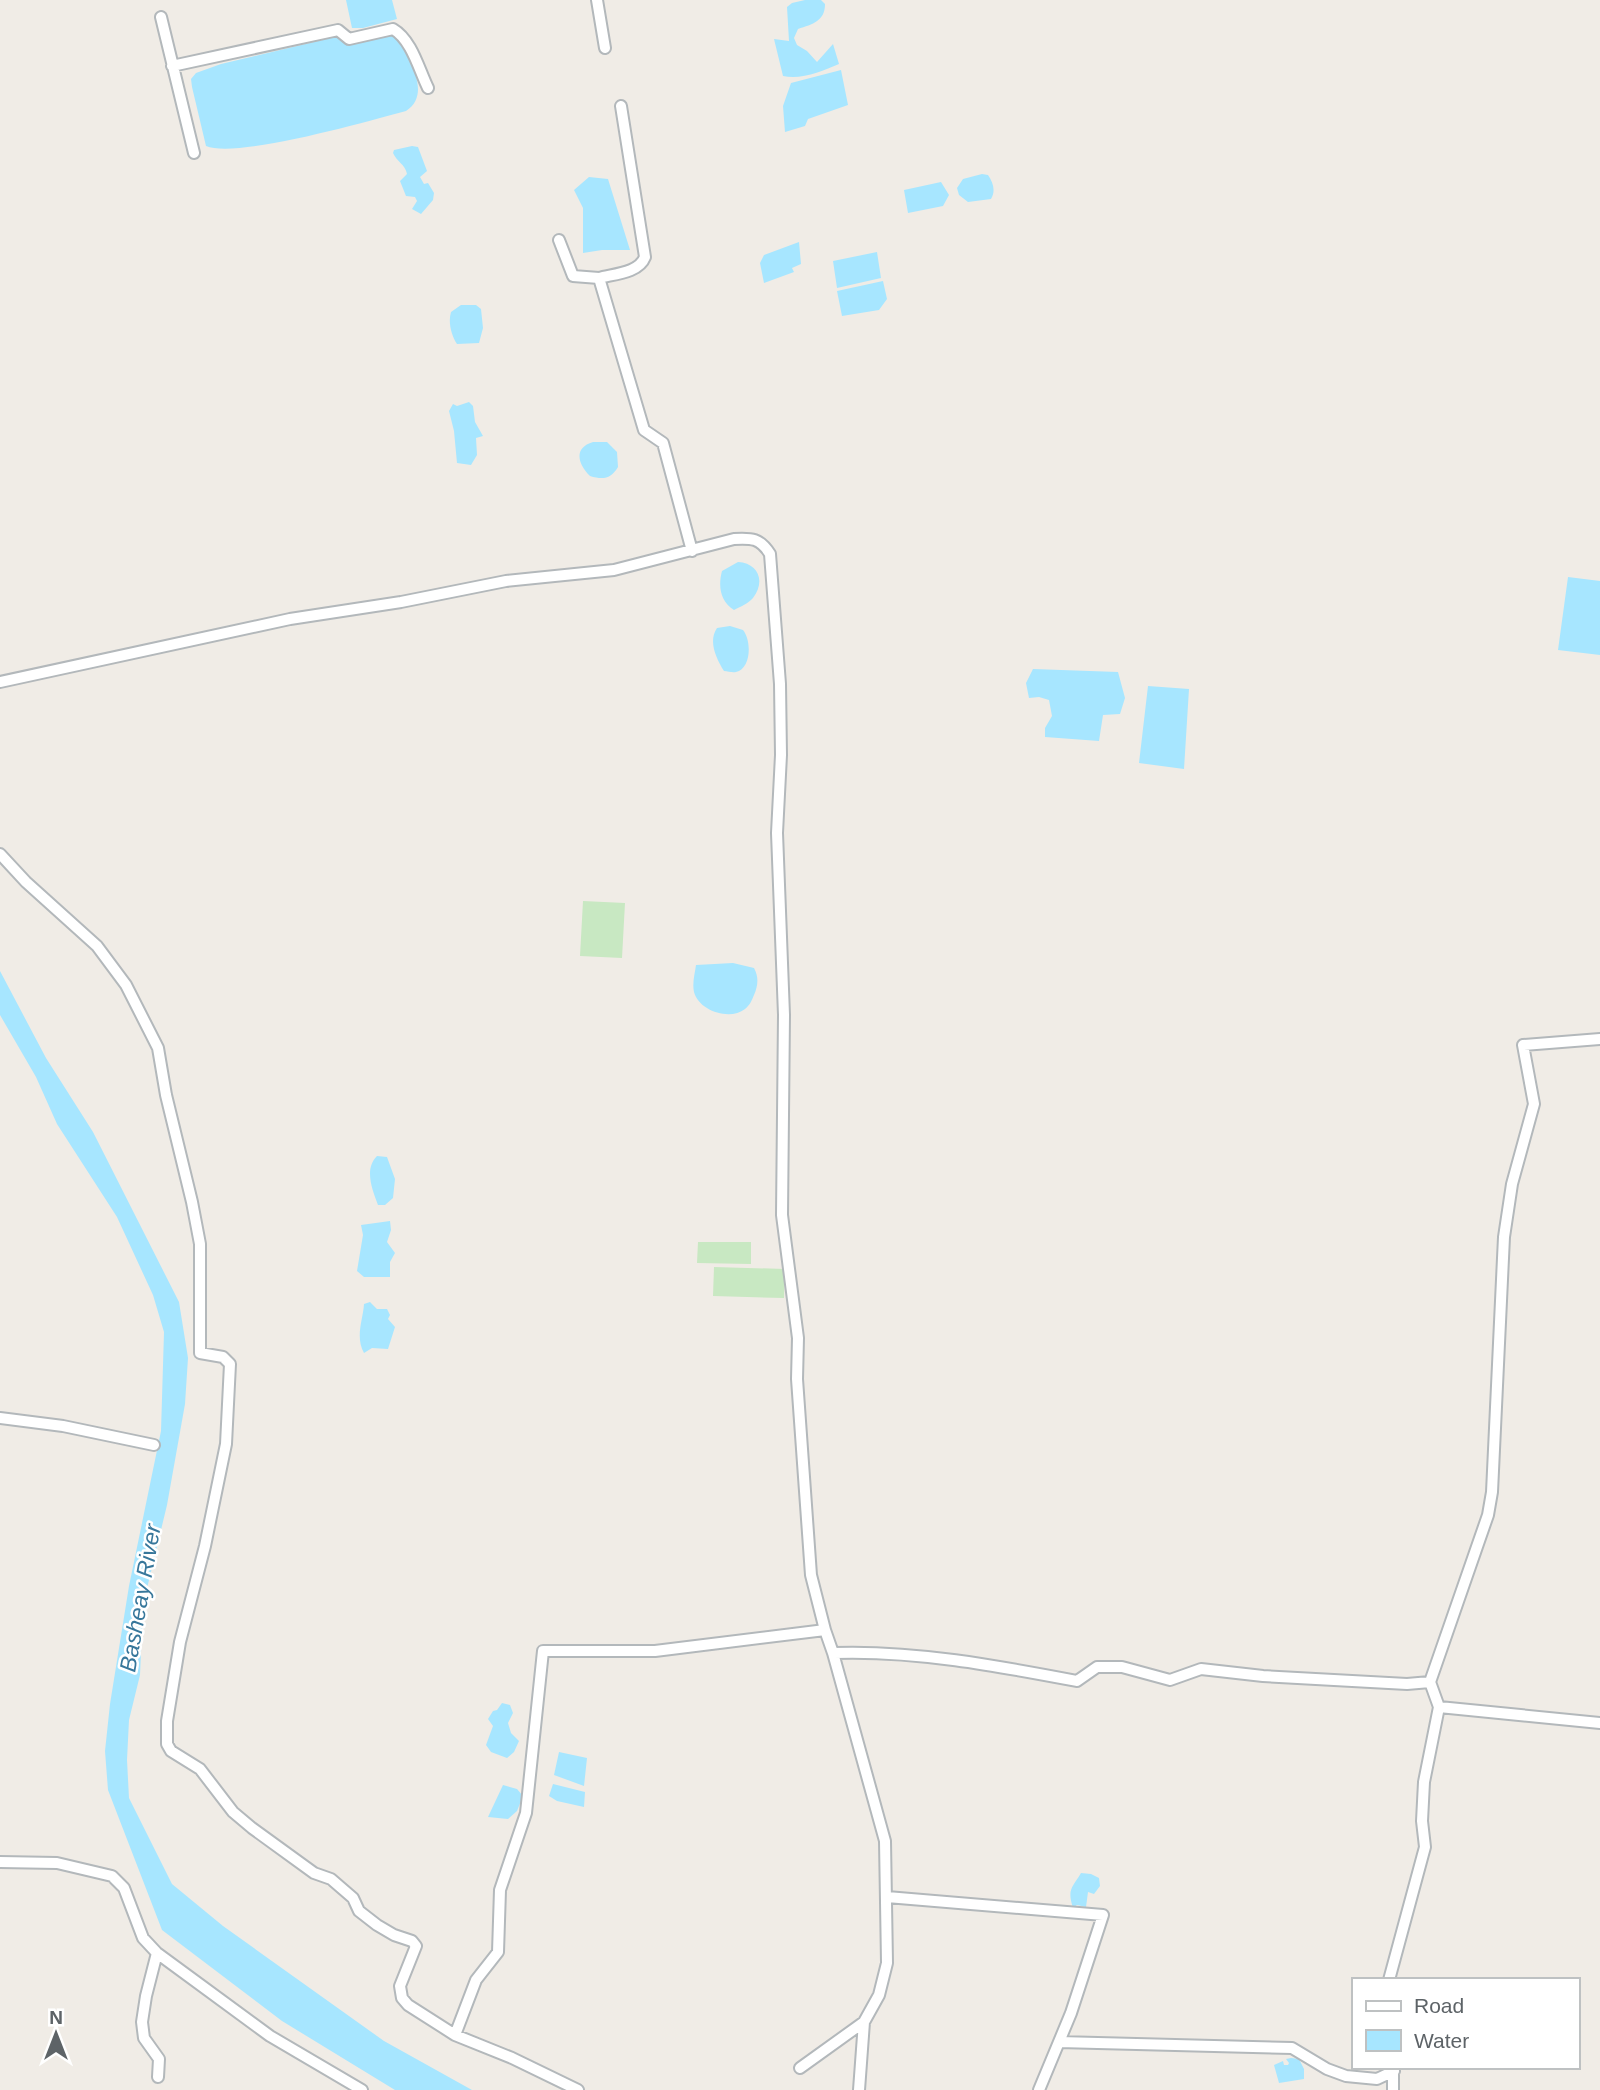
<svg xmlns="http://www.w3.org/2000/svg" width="1600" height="2090" font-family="Arial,sans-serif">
<rect width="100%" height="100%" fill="#f0ece6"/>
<path fill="#c8e8c2" d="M583,901L625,903L622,958L580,956Z
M698,1242H751V1264L697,1263Z
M714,1267L785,1269L784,1298L713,1296Z"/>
<path fill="#a7e6ff" d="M346,0H392L397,19L363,28H352Z
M805,0H821L825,4C825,21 813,24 798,29L794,38L797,45L807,51L817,62L833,44L839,64C822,71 802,80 783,76L774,39L789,41L787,7L792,3Z
M384,32L394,35C408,55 433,94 406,111C368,121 237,159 206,146L192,87L191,79L196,73L221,64L339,36Z
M841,70L848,105L808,119L805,126L785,132L783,106L791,83Z
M412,146L418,147L427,171L420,177L424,184L428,183L434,193L433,200L421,214L412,209L417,201L415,197L406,196L400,181L407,174C405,164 397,162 393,153L394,150Z
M982,174L988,175C993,182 996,191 991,199L968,202L959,195L957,188L963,179Z
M589,177L608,179L630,250H602L583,253V208L574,190Z
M941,182L949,195L943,206L908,213L904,190Z
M799,242L801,264L792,268L794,272L764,283L760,263L764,255Z
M877,252L881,278L837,288L833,261Z
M883,281L887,299L879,310L842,316L837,291Z
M461,305H476L481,309L483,328L479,343L457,344C451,335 448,322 451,312Z
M469,402L473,406L475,422L483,436L476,438L477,455L471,465L457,463L454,431L449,411L453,404L457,406Z
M593,442H607L617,452L618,467C611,479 603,480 590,476C578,464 573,448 593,442Z
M738,562C758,563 766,581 753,598C749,603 740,607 734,610C720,601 718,586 722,571Z
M1568,577L1600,581V655L1558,650Z
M730,626L743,630C752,641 751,669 736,672C732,673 728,671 724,671C716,658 708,641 717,628Z
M1033,669L1118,672L1125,698L1120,714L1103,715L1099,741L1045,737V728L1052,716L1049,700L1039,697L1029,698L1026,683Z
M1148,686L1189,689L1184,769L1139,763Z
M733,963L754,968C759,977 758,986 754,995C752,1000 750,1005 745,1009C730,1021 699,1011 694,992C692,983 695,973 696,965Z
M0,971L46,1058L93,1132L179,1302L188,1358L185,1404L167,1505L143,1605L140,1675L129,1720L127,1760L129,1798L172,1884L223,1926L384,2041L472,2090H395L282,2021L162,1930L108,1790L105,1751L110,1704L129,1586L161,1431L164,1332L153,1295L117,1217L57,1124L36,1077L0,1015Z
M377,1156L387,1157L395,1179L393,1198L385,1205H378C372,1189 364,1169 377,1156Z
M390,1221L391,1230L387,1242L395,1253L390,1262V1277H364L357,1271L363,1235L361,1225Z
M370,1302L377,1309H387L390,1315L388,1319L395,1327L388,1349L372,1348L364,1353C355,1337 363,1320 364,1304Z
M502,1703L510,1705L513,1713L508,1723L511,1733L519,1741L514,1752L507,1758L491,1752L486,1745L493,1726L488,1719L493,1711L497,1710Z
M559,1752L587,1758L584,1786L554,1775Z
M553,1784L585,1792L584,1807L557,1801L549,1796Z
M503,1785L517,1789L523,1796L517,1811L508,1819L488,1817Z
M1081,1873L1091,1874L1099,1878L1100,1886L1094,1894L1088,1892L1086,1907L1077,1905L1073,1908C1067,1889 1072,1888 1081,1873Z
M1291,2058L1299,2059L1304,2069V2079L1279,2083L1274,2065L1283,2061L1284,2065H1288L1289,2063L1286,2059Z"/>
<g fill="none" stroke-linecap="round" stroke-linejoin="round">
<g stroke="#b3b8bb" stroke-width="14">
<path id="minor" d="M597,0L605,48
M161,17L194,153
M172,66L338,30L349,39L393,29C412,40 419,70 428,88
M559,240L573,276L599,278L644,430L663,443L692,551
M599,278C614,274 639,273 645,257L621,106
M0,682L290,619L401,602L506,581L614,570L734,539C752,538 760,538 770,554L780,684L781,755L777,833L784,1015L782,1215L798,1338L797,1379L811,1575L825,1630
M0,854L26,882L97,946L126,985L158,1048L166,1095L192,1202L200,1244V1353L223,1357L230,1364L226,1444L205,1546L180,1642L167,1721V1744L171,1751L200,1769L233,1812L252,1828L314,1873L331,1879L353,1898L359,1911L377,1925L394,1935L412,1941L416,1946L400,1986L402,1998L408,2005L455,2035L512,2058L578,2090
M0,1418L63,1426L154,1445
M833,1653L885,1841L887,1963L879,1995L864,2022L859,2090
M1430,1682L1488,1515L1492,1492L1504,1237L1512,1184L1534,1104L1523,1045L1600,1039
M0,1862L57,1863L112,1876L124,1888L143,1938L157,1953L270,2036L362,2090
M887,1897L1103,1915L1071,2013L1039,2090
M157,1953L146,1996L142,2022L144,2038L159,2059L158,2077
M1389,1980L1425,1847L1422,1821L1424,1782L1439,1707
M455,2035L476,1980L498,1952L500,1890L526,1813L543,1651H655L825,1630L833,1653C914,1650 998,1666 1077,1681L1097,1667H1122L1170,1680L1201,1669L1263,1676L1407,1684L1430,1682L1439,1707L1600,1723
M1059,2042L1292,2048L1327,2069L1346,2076L1377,2079L1394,2071
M800,2068L864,2022
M1393,2090V2067"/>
</g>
<use href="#minor" stroke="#fff" stroke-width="10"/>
</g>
<g text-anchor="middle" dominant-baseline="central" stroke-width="5" stroke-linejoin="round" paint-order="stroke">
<g font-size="23" font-style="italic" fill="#37779b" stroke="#fff">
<text transform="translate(140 1598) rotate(-80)">Basheay River</text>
</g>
</g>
<rect x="1352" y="1978" width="228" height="91" fill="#ffffff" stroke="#bec1c2" stroke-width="2"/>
<rect x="1366" y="2001" width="35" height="10" fill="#ffffff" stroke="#bec1c2" stroke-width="2"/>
<text x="1414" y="2013" font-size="21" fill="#5d6367">Road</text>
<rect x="1366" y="2030" width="35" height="21" fill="#a7e6ff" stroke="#bec1c2" stroke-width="2"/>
<text x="1414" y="2048" font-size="21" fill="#5d6367">Water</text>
<g transform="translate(56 2034)" stroke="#ffffff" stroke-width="5" paint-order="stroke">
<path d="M0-5L12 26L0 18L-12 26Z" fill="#5d6367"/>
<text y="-10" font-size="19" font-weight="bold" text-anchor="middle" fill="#5d6367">N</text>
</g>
</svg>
